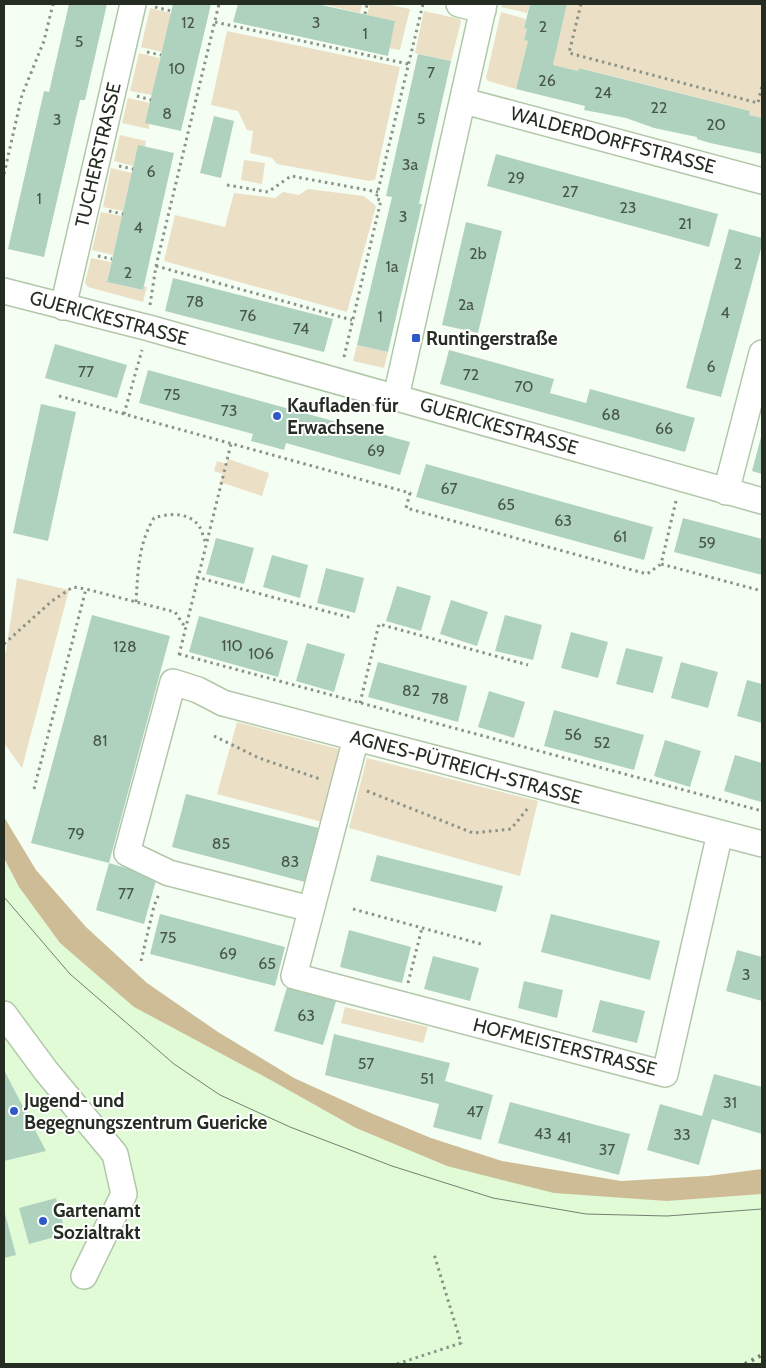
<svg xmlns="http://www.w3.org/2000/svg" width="766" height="1368" font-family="Cabin,sans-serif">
<rect width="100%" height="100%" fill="#f5fef2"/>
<path fill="#e0fbd6" d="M4,858L19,887L60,943L267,1078L356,1128L447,1166L667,1201L762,1194V1364H4Z"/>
<path fill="#ebdfc6" d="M322,4H362L360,13Z
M370,4H385L410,9L400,50L389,48L395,21L367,15Z
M502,4H530L527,13L501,7Z
M567,4H762V118L749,115L750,111L580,68L578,71L553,65Z
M150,8L171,13L162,52L141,47Z
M424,11L460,19L461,22L451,61L415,53Z
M501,12L526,19L524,28L527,29L524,40L528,41L516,89L488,81L486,78Z
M227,31L400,67L375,180L369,181L277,164L272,158L250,153L253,131L247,130L238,111L211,105Z
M139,53L160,58L152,95L130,91Z
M128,98L150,103L149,129L122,123Z
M120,135L146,141L145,147L138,146L133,166L114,161Z
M244,160L265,163L262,184L241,180Z
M111,168L132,173L123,211L103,207Z
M308,189L364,196L376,206L347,312L164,261L175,215L225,227L234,193L275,198L283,192L299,195Z
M101,212L122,216L113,255L92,250Z
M91,258L111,262L107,282L143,290L144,286L147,287L143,302L88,287L85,283Z
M357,345L388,352L384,368L353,361Z
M228,459L269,473L262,496L220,482L223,474L214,471L217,461L226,464Z
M17,578L69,590L22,768L4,743V655L6,651Z
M237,722L342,750L322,822L217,794Z
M367,758L538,801L520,876L349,828Z
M345,1007L428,1027L423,1043L341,1023Z"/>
<path fill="#cebc97" d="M4,817L36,870L86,927L147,983L218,1032L294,1078L373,1114L431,1138L502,1161L621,1181L708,1176L762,1169V1194L667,1201L554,1193L447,1166L356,1128L267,1078L134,1007L60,943L19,887L4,858Z"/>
<path fill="#afd2bf" d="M69,4H107L85,100H80L44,257L8,249L44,91L49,92Z
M173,4H211L181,131L145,123Z
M238,4H317L395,21L388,56L233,22Z
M530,4H567L553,65L578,71L579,68L750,111L749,115L762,118V154L710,143L697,139V137L654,128L626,118L584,110L585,106L516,89L528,41L524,40L527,29L524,28Z
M418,54L451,61L419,204H422L388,352L357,345L392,197L386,196Z
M214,116L234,121L221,178L200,173Z
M138,145L174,153L143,290L107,282Z
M496,154L718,214L709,247L487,186Z
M466,222L502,231L478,333L442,325Z
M729,229L762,238V245L721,397L686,388Z
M173,278L333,319L324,352L165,311Z
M55,344L127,365L117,398L45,378Z
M449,350L554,379L550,393L586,403L590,389L695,418L685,452L440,384Z
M148,370L410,442L400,475L286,443L284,450L251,441L253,434L139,403Z
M41,404L76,412L48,541L13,533Z
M761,437L762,438V474L752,471Z
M426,464L653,527L644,560L416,497Z
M683,518L762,539V575L674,552Z
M216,538L254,548L244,584L206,574Z
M272,555L308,565L300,598L263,587Z
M326,568L364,578L355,613L317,603Z
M397,586L431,596L421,631L386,621Z
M451,600L488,612L477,646L440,634Z
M92,615L170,636L109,863L31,843Z
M505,615L542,625L533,660L495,651Z
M199,616L288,641L278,677L189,652Z
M571,632L608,642L598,678L561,668Z
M307,643L345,654L334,692L296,681Z
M626,648L663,657L653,693L616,684Z
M378,662L467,686L458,722L368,697Z
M681,662L718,672L708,708L671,698Z
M747,680L762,684V723L737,716Z
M489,691L525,702L514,738L478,727Z
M554,710L644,735L634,770L544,746Z
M665,740L701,751L690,787L654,776Z
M735,755L762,763L761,802L724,791Z
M186,794L319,828L305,882L172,847Z
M377,855L503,886L496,912L370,881Z
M109,863L157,877L144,924L96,910Z
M160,914L285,947L275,986L150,954Z
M551,914L660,941L650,980L541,952Z
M349,930L411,947L402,983L340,967Z
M737,950L762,957V1001L726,991Z
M433,956L479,968L470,1001L424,989Z
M524,981L563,990L557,1018L518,1008Z
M288,984L337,998L323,1045L274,1031Z
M600,1000L645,1011L637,1043L592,1032Z
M334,1034L450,1063L445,1081L493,1095L481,1140L433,1127L439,1104L325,1075Z
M4,1070L46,1151L4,1161Z
M714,1074L762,1087V1134L712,1119L699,1165L647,1150L660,1104L702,1116Z
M510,1102L630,1134L619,1175L498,1143Z
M56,1198L66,1234L29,1244L19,1208Z
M4,1210L16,1255L4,1258Z"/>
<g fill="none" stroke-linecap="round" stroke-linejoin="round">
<g stroke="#b2c7aa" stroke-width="28">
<path id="minor" d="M459,4L483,10
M464,101L762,181
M4,291L149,328L762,501
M63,307L133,4
M396,397L484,4
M726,492L762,353
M356,738L294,976L665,1074L720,833
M311,909L169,873L127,853L173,682L198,690L223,703L762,844
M4,1014L46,1071L115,1154L124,1194L84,1276"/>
</g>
<path stroke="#8a9387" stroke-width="3" stroke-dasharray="2.5 4" stroke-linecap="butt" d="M581,4L569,53L758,103L762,86
M155,7L171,11
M365,14L367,4
M215,22L408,64
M147,52L161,55
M137,96L151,100
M119,166L133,169
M4,174L22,95L44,41L53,4
M227,185L268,192L291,176L378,192
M109,211L123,214
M98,256L112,259
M156,266L352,320
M150,305L156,266L219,4
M344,357L381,200L376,199L423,4
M59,396L410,493L406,508L647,574L661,564
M124,414L142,350
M676,501L661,564L762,591
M196,577L352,618
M136,602C138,572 138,544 154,518C168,513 189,512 199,526C202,530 203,537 205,541
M4,644L52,601L73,587L86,589
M179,654L762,811
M179,655L231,444
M360,703L379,624L528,665
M214,736L259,758L320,779
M34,789L86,589L175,612L185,627
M367,791L473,833L511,829L528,808
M353,909L481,944
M141,961L154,906L159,894
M408,983L422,928
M397,1364L461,1343L434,1254"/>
<use href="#minor" stroke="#fff" stroke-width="25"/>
<path stroke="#777f74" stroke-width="1" d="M4,897L70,974L174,1064L220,1095L290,1127L392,1166L493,1198L586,1214L667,1216L762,1209"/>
<path stroke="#777f74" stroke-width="4" stroke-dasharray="2.5 5" stroke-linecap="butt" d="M745,1364L762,1355"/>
</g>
<g fill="#2f58c8" stroke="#fff" stroke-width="2">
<rect x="411" y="333" width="10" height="10" rx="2.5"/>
<circle cx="277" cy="416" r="5"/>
<circle cx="14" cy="1111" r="5"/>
<circle cx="43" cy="1221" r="5"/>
</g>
<g text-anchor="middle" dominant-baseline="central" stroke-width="4" stroke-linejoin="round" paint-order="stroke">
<g font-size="16" fill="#485649">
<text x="188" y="22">12</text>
<text x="316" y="22">3</text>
<text x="543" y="26">2</text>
<text x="365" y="33">1</text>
<text x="79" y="41">5</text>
<text x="177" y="68">10</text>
<text x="431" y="72">7</text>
<text x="547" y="80">26</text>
<text x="603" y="92">24</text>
<text x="659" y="107">22</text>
<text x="167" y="113">8</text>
<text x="421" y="118">5</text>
<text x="57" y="119">3</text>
<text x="716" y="124">20</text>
<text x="410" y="164">3a</text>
<text x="151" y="171">6</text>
<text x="516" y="177">29</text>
<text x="570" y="191">27</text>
<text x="39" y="198">1</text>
<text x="628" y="207">23</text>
<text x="403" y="216">3</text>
<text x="685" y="223">21</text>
<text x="138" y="227">4</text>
<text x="478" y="253">2b</text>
<text x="738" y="263">2</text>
<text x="392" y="266">1a</text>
<text x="128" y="272">2</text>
<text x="195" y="301">78</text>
<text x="466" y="304">2a</text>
<text x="725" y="312">4</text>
<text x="248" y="315">76</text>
<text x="380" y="316">1</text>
<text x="301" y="328">74</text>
<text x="711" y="366">6</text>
<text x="86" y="371">77</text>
<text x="471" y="374">72</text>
<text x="524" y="386">70</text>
<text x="172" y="394">75</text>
<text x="229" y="410">73</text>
<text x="611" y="414">68</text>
<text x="664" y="428">66</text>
<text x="376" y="450">69</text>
<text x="449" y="488">67</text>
<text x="506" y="504">65</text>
<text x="563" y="520">63</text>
<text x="620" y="536">61</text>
<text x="707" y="542">59</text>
<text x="232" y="645">110</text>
<text x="125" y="646">128</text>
<text x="261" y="653">106</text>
<text x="411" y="690">82</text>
<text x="440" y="698">78</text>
<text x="573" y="734">56</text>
<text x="100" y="740">81</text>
<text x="602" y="742">52</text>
<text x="76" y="833">79</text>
<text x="221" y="843">85</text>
<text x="290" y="861">83</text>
<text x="126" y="893">77</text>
<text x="168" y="937">75</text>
<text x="228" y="953">69</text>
<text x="267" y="963">65</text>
<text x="746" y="974">3</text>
<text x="306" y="1015">63</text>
<text x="366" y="1063">57</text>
<text x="427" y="1078">51</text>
<text x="730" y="1102">31</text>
<text x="475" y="1111">47</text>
<text x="543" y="1133">43</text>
<text x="682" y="1134">33</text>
<text x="564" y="1137">41</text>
<text x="607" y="1149">37</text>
</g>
<g font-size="19" fill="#252d22" stroke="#fff">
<text transform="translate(613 140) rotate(15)">WALDERDORFFSTRASSE</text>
<text transform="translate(98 155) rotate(-77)">TUCHERSTRASSE</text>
<text transform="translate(109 318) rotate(15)">GUERICKESTRASSE</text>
<text transform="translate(499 426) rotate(16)">GUERICKESTRASSE</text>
<text transform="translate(466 767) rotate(15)">AGNES-PÜTREICH-STRASSE</text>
<text transform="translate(565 1047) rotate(14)">HOFMEISTERSTRASSE</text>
</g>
<g font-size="19" font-weight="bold" fill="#252d22" stroke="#fff" text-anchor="start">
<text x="426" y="338">Runtingerstraße</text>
<text x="287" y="405">Kaufladen für<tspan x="287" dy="22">Erwachsene</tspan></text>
<text x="24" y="1100">Jugend- und<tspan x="24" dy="22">Begegnungszentrum Guericke</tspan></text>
<text x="53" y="1210">Gartenamt<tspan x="53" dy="22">Sozialtrakt</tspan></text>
</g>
</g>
<rect width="766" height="1368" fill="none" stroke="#252d22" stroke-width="10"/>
</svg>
